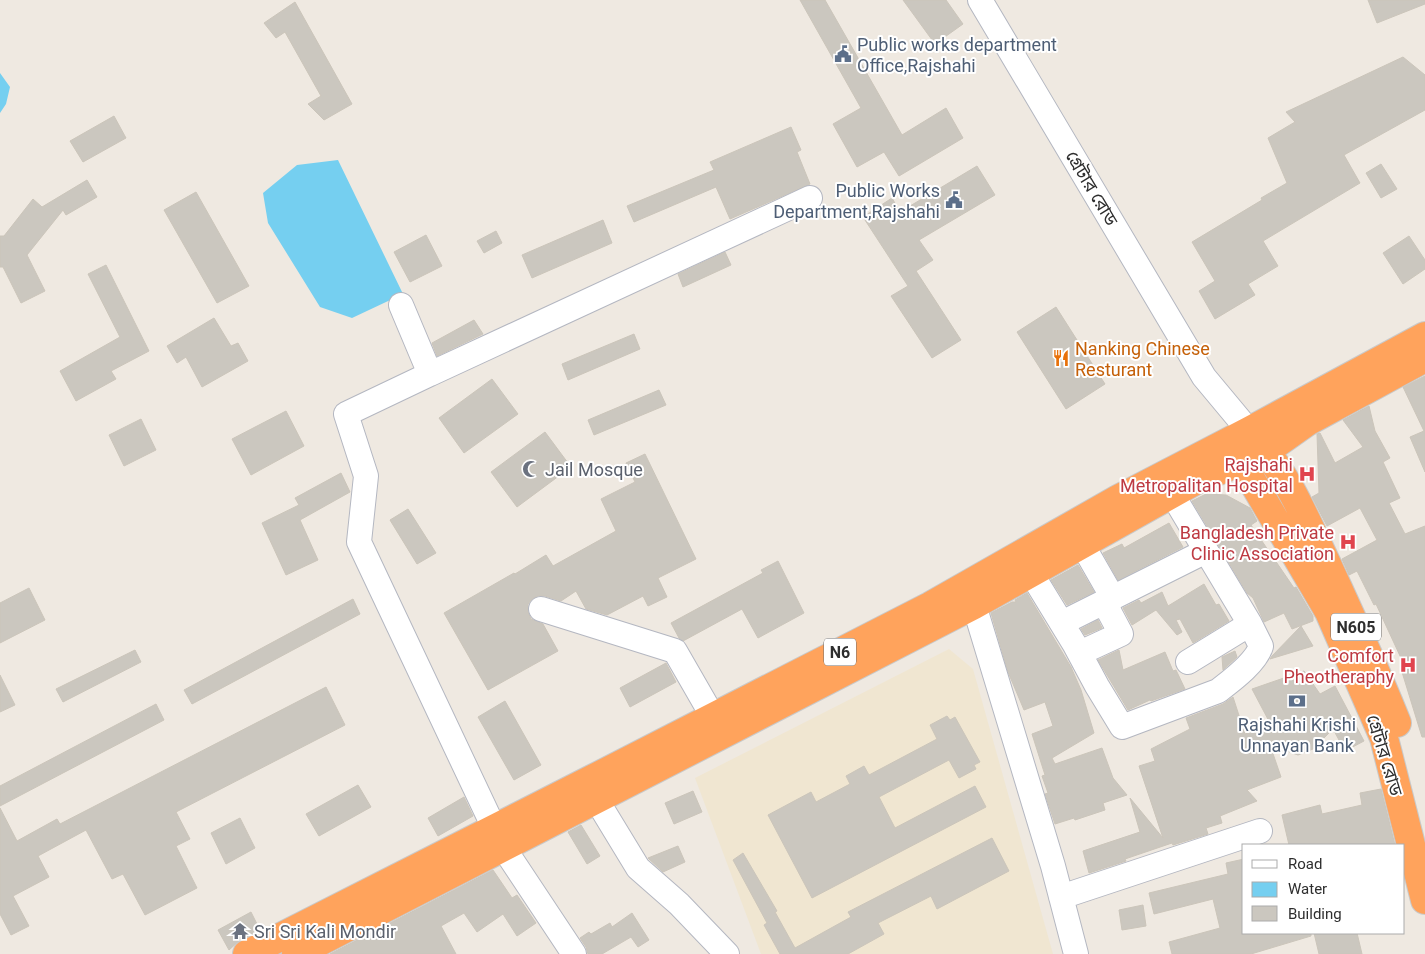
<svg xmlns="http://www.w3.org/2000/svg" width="1425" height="954" font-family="Roboto,'Noto Sans Bengali',sans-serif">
<rect width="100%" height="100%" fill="#efe9e1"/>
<path fill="#f0e6d1" d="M949,649L973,669L1053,954H761L695,778Z"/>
<path fill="#75cff0" d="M0,73L10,87L6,104L0,113Z
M338,160L403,294L352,318L320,307L268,223L263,193L297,165Z"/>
<path fill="#cbc7bf" stroke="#cbc5ba" d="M800,0H825L902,135L946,108L963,138L899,176L884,152L857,167L833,124L861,108Z
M903,0H946L963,24L935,44Z
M1368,0H1425V4L1377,23Z
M295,2L352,104L324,120L308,104L321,96L285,32L276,38L264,23Z
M1403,57L1425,75V110L1344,155L1360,183L1263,241L1278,266L1248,284L1255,295L1215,319L1199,291L1215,281L1192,242L1262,200L1261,198L1287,183L1268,138L1295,122L1286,112Z
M114,116L126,138L83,162L70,141Z
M791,127L801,150L797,152L810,184L730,219L716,187L634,222L627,206L714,170L710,162Z
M1381,164L1397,189L1381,198L1366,173Z
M977,166L995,195L919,240L933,260L916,271L961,340L932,358L891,296L908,286L863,217L892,198L900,212Z
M87,180L97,197L66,215L63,210L27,255L45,291L21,303L3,267H0V236H4L33,199L42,207Z
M196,192L249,286L217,303L164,210Z
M603,220L612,243L532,278L522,255Z
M496,231L502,243L484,253L477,241Z
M426,235L442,266L410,282L394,252Z
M1409,236L1425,260V269L1403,284L1383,253Z
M725,252L731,265L683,287L678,274Z
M106,265L149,351L111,371L116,379L76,401L60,371L120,337L88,274Z
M1056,307L1105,384L1066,409L1017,332Z
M214,318L231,346L238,343L248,361L202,387L186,357L177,363L167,346Z
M474,320L483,334L437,356L432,343Z
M634,334L640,349L568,380L562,364Z
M1425,376V472L1410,437L1424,431L1403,387Z
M492,379L518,414L464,453L439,418Z
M659,390L666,405L594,435L588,420Z
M1369,406L1375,431L1390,458L1383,462L1400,498L1389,503L1405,534L1425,526V737H1422L1402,672L1407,671L1376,604L1374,605L1357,571L1349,575L1342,559L1377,540L1360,508L1327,526L1312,497L1319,493L1317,434L1320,433L1335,463L1363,447L1343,420Z
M286,411L304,446L251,475L232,439Z
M141,419L156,450L124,466L109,435Z
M545,432L571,467L517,507L491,472Z
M645,454L696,559L658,578L667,597L648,606L643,596L607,615L586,609L576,591L561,601L545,596H538L532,599L528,604V612L531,619L543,624L558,651L488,690L444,613L514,573L515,574L546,555L553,566L616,531L601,499L635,482L626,463Z
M341,473L350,492L300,520L318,560L286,575L262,523L299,505L295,498Z
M1206,494L1226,495L1250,508L1257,521L1251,525L1294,588L1296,587L1313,616V621L1292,629L1284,613L1264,622L1253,598L1247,593L1192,501Z
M408,509L436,553L417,564L390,520Z
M1169,523L1183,547L1118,580L1103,553L1122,544L1124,548Z
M778,561L804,613L758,638L742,609L683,641L679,638L671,623L763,573L761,570Z
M1078,565L1094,592L1067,605L1051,580Z
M1204,584L1216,605L1219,604L1229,621L1193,643L1180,619L1176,620L1182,632L1177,635L1156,610L1132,625L1123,608L1139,600L1141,603L1162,592L1168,606Z
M29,588L45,620L0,643V603Z
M1027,593L1071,667L1081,690L1094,733L1052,758L1055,764L1102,748L1113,778L1127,795L1103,803L1105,810L1075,820L1074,818L1055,824L1045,794L1048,793L1042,776L1045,775L1032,734L1053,726L1045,702L1024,710L1008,672L991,613L1012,602H1016L1015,600Z
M353,599L360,614L192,704L184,690Z
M1098,620L1102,628L1085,635L1081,629Z
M1301,626L1313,646L1270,659L1272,656Z
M135,650L141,662L63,702L56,689Z
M1119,650L1123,670L1165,652L1173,671L1176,670L1185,689L1151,701L1150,700L1128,710L1098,660Z
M1235,651L1237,657L1223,670L1222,657Z
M666,663L676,682L630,707L620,688Z
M1304,671L1320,694L1335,686L1364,741L1345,751L1333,729L1313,749L1298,755L1270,745L1281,777L1247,790L1257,801L1220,816L1222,823L1206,828L1208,834L1173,845L1172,843L1125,859L1126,861L1089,873L1083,851L1140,832L1130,798L1163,838L1139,766L1155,761L1151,749L1190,729L1186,718L1223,704L1233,697L1245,734L1271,725L1252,689Z
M0,675L15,705L0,712Z
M326,687L345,725L176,812L190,839L176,846L197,888L145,915L123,874L112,879L86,830L38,856L49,877L13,896L29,926L11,935L0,914V808L17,841L57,819L60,824Z
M505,701L541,765L514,780L478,717Z
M156,704L164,720L0,806V786Z
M947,716L950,720L955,717L980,762L974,765L976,769L959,778L949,760L879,797L895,828L975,786L986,807L812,898L768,815L811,792L816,802L850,784L846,776L864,766L869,775L937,739L930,725Z
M358,785L371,807L319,836L306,814Z
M1381,789L1395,845H1289L1282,815L1320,805L1322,814L1362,805L1360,793Z
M693,791L702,812L674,824L665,803Z
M464,797L473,816L438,836L428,818Z
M240,818L255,848L226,864L211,833Z
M581,825L600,856L587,864L568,832Z
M992,838L1009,871L937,909L931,896L878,923L884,934L848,954H780L764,925L767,923L733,860L743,853L777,911L775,912L795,948L851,917L848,912Z
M678,846L685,862L663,872L648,858Z
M1244,859V933H1311V936L1251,954H1172L1169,942L1220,928L1213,899L1154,914L1149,893L1228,874L1226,863Z
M493,870L512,898L517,895L536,923L517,936L503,914L477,932L464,913L441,926L456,954H330Z
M1143,905L1146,926L1122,930L1119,910Z
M251,912L260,930L240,940L229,950L218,930Z
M632,913L649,940L638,947L631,937L602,954H588L586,947L580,938L589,932L591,934L610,923L612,927Z
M1314,933H1357L1362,954H1319Z"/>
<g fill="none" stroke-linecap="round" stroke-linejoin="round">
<g stroke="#b4b7c1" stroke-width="26">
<path id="minor" d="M980,0L1204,377L1249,431
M401,305L430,374L346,414L366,476L359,542L503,847L574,954
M430,374L810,198
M1082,544L1113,598
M1031,573L1075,645L1097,686L1122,727L1218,691C1231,681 1256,663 1261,646L1250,624L1172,494
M963,589L974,605L1053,866L1076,954
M541,609L675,651L713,717
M1062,623L1206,551
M1080,653L1121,634L1104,602
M1188,662L1250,624
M596,799L638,868L679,904L727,954
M1061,897L1260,831"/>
</g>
<g stroke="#c9c9c9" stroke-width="30">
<path id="highway" d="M1255,438C1289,477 1306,520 1328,566C1352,618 1376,670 1397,723
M1231,445L1329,612L1384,738L1425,900
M247,954L592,779L930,606L1118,499L1249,431L1425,336
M296,954L974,605L1195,481L1266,451L1307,422L1425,358"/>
</g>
<use href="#minor" stroke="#fff" stroke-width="24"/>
<use href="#highway" stroke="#ffa35c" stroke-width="28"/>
</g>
<defs>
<g id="civic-bare" transform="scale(1.35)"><path d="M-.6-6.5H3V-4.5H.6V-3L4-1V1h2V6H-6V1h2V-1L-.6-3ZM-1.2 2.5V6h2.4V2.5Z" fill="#5c6f8a" stroke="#fff" stroke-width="2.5" paint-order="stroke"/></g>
<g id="restaurant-bare" transform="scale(1.35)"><path d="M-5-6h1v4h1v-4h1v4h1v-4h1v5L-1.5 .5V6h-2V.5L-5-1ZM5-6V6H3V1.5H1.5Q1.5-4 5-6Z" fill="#e8710a" stroke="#fff" stroke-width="2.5" paint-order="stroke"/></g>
<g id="mosque-bare" transform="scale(1.35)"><path d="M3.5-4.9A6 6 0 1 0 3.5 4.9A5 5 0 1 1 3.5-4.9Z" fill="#6b7280" stroke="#fff" stroke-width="2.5" paint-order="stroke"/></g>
<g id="hospital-bare" transform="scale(1.35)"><path d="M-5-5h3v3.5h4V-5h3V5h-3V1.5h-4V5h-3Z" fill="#e0444e" stroke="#fff" stroke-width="2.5" paint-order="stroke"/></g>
<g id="bank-bare" transform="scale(1.35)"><path d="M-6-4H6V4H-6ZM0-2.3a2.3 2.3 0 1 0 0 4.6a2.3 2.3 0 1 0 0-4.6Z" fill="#5c6f8a" stroke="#fff" stroke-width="2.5" paint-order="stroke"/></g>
<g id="temple-bare" transform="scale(1.35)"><path d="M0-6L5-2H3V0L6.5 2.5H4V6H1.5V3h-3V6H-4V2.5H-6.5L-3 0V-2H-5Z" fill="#6b7280" stroke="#fff" stroke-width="2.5" paint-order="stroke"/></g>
</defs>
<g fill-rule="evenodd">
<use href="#civic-bare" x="843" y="54"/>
<use href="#civic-bare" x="954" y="200"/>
<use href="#restaurant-bare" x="1061" y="358"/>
<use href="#mosque-bare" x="531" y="469"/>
<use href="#hospital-bare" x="1307" y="474"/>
<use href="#hospital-bare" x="1348" y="542"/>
<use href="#hospital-bare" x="1408" y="665"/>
<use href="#bank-bare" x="1297" y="701"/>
<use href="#temple-bare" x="240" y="931"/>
</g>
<g text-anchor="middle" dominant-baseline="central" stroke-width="4" stroke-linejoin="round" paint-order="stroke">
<g fill="#fff" stroke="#6d6d6d" stroke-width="1">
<rect x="1331" y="613.5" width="50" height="27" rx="4"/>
<rect x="824" y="638.5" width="32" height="27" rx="4"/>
</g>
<g font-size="16" font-weight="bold" fill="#2e2e2e">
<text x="1356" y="627">N605</text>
<text x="840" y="652">N6</text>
</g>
<g font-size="18" fill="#4e5e75" stroke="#fff" text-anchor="start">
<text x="857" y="44">Public works department<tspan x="857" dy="21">Office,Rajshahi</tspan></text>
<text x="940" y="190" text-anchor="end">Public Works<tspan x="940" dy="21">Department,Rajshahi</tspan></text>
<text x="1297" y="724" text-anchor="middle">Rajshahi Krishi<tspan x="1297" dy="21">Unnayan Bank</tspan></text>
</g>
<g font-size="18" fill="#2e2e2e" stroke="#fff">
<text transform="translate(1092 188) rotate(59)">গ্রেটার রোড</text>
<text transform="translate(1385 755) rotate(73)">গ্রেটার রোড</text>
</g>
<g font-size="18" fill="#c56008" stroke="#fff" text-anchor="start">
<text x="1075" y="348">Nanking Chinese<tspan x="1075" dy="21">Resturant</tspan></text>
</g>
<g font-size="18" fill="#be3a42" stroke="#fff" text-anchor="end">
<text x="1293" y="464">Rajshahi<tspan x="1293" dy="21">Metropalitan Hospital</tspan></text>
<text x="1334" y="532">Bangladesh Private<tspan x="1334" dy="21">Clinic Association</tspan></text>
<text x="1394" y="655">Comfort<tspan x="1394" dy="21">Pheotheraphy</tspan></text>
</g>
<g font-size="18" fill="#5b616d" stroke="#fff" text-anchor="start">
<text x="545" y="469">Jail Mosque</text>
<text x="254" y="931">Sri Sri Kali Mondir</text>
</g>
</g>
<rect x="1242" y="844" width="162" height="90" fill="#ffffff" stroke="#ababab"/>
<rect x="1252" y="860" width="25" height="8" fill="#ffffff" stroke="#ababab"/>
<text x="1288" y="869" font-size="15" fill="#2e2e2e">Road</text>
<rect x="1252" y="882" width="25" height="15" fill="#75cff0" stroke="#ababab"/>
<text x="1288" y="894" font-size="15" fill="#2e2e2e">Water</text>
<rect x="1252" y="906" width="25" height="15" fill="#cbc7bf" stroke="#ababab"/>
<text x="1288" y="919" font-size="15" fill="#2e2e2e">Building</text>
</svg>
